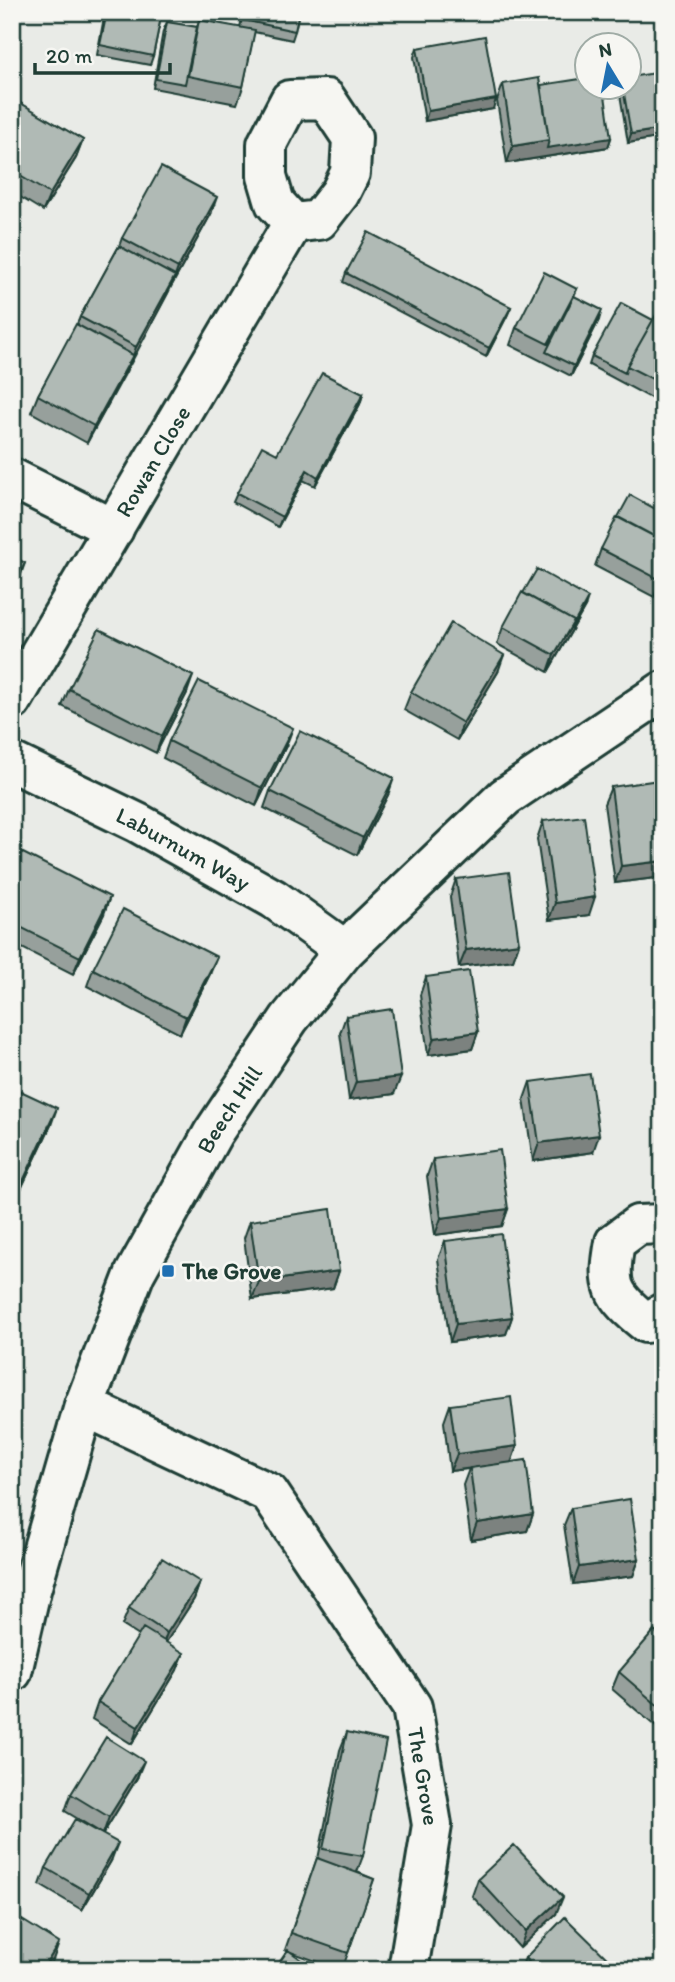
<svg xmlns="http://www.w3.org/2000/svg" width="675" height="1982" font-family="Itim,sans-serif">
<rect width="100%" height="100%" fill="#e9ebe7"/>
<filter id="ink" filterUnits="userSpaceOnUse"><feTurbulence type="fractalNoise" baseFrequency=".0143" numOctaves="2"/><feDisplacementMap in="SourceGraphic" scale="14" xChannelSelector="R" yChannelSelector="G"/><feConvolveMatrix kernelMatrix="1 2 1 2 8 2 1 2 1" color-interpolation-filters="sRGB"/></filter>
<g filter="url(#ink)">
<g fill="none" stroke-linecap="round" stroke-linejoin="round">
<g stroke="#1f3d34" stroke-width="44">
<g id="minor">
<path d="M326,99L352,138L350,173L340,193L319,220L293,223L275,203L267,176V144L290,100Z"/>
<path d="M12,478L114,529"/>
<path id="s1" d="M12,701L293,223"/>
<path id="s2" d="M12,762L138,823L274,899L345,950"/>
<path d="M663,1224L638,1225L615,1242C607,1286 611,1295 646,1323L663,1313"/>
<path id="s3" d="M84,1406L269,1493L412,1707L432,1825L408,1970"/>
<path id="s4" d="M12,1672L31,1590L84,1406L135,1273L213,1133L289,1019L345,950L505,797L663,691"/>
</g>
</g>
<use href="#minor" stroke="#f6f6f2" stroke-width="38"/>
</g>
<path fill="#97a09c" stroke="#1f3d34" stroke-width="2" d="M105,12H162L153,56L150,65L97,55Z
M243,12H299L295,31L292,40L254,32L243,87L237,104L153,88L163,31L167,22L197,27L199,20L240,28Z
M417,48L493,109L425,121L414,57Z
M663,72V137L628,143L619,88H629Z
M503,84L541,85L611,138L608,147L507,163L497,101Z
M12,98L83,140L76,158L43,211L12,192Z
M211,214L172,285L168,293L87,443L31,412L38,395L77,324L80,317L119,246L122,238Z
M346,273L511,307L507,316L486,357L343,282Z
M577,289L574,296L599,320L571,376L510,345L516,328Z
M653,320L663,388L656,401L589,365L592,356Z
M363,394L360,404L315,486L303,480L278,527L233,502L237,493L277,454Z
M601,549L663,580L654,597L595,566Z
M585,607L548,672L497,644L503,627Z
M498,672L457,740L404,710L411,692Z
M69,689L187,693L156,753L62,706Z
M169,741L286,746L256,806L163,758Z
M611,787L663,808V877L615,883L604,804Z
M270,791L388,795L357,855L264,808Z
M543,821L589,915L549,920L537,839Z
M12,859L104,914L73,974L12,943Z
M456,879L519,943L513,960L459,967L450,897Z
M93,969L210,974L180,1034L87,986Z
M426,977L478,1032L472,1049L428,1055L420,995Z
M346,1016L394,1094L349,1100L340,1033Z
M530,1082L593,1152L533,1161L524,1099Z
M12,1087L51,1125L12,1208Z
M433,1159L508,1209L502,1226L435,1235L427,1176Z
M250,1221L339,1271L333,1288L252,1299L244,1238Z
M445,1241L512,1317L506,1334L450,1342L438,1259Z
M450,1405L517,1446L511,1462L533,1514L527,1531L471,1540L463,1485L469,1469L450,1471L444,1422Z
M571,1508L639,1559L633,1576L573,1584L564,1525Z
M200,1582L194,1599L166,1642L177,1670L132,1744L92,1719L98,1702L139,1636L122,1625L129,1608Z
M663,1638V1733L612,1689L619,1672Z
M347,1732L363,1856L357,1872L374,1879L342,1970H341L285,1950L317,1858L318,1859L340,1750Z
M137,1778L103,1834L65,1811L71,1794Z
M111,1861L82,1910L40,1885L46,1868Z
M478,1879L556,1914L520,1948L472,1896Z
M525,1958L619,1970H520Z"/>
<path fill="#7b827f" stroke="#1f3d34" stroke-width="2" d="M496,99L493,109L425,121L428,111Z
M663,129V137L628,143L631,134Z
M611,138L608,147L507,163L513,146L549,140Z
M83,140L76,158L43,211L50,194Z
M217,197L211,214L172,285L178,268Z
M175,276L168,293L130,365L136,347Z
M511,307L507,316L486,357L489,348Z
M602,310L599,320L571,376L574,366Z
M133,355L126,372L87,443L94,426Z
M663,382V388L656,401Z
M363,394L360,404L315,486L318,477Z
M307,470L303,480L278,527L282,517Z
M25,563L19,580L12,593V588Z
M663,575V580L654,597L660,580Z
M588,598L585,607L548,672L554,655Z
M504,655L498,672L457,740L463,723Z
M193,676L187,693L156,753L162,736Z
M293,728L286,746L256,806L262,788Z
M394,778L388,795L357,855L363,838Z
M663,861V877L615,883L621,866Z
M110,897L104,914L73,974L80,957Z
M595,897L589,915L549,920L555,903Z
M519,943L513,960L459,967L466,950Z
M217,957L210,974L180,1034L186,1017Z
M478,1032L472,1049L428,1055L434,1038Z
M401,1077L394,1094L349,1100L356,1082Z
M57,1108L51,1125L12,1208L17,1194Z
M599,1135L593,1152L533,1161L539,1143Z
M508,1209L502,1226L435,1235L441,1218Z
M339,1271L333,1288L252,1299L259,1282Z
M512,1317L506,1334L450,1342L456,1324Z
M517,1446L511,1463L450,1471L457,1454Z
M533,1514L527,1531L471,1540L477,1523Z
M639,1559L633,1576L573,1584L579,1567Z
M200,1582L194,1599L161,1650L167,1633Z
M184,1653L177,1670L132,1744L138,1727Z
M144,1761L137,1778L103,1834L109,1817Z
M118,1843L111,1861L82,1910L89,1893Z
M563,1897L556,1914L520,1948L526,1931Z
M59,1943L53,1960L47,1970H42Z"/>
<path fill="#b0bab5" stroke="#1f3d34" stroke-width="2" d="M107,12H162L153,56L100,45Z
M245,12H299L295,31L243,20Z
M199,20L255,30L243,87L188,76Z
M167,22L197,27L185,84L156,79Z
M485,36L496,99L428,111L417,48Z
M663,72V129L631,134L623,88H629V77Z
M539,78L549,140L513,146L503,84Z
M587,78V88H604L611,138L547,148L549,140L541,85Z
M12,98L83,140L50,194L12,171Z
M161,167L217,197L178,268L122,238Z
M368,232L511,307L489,348L346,273Z
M119,246L175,276L136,347L80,317Z
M544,272L577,289L548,344L516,328Z
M574,296L602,310L574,366L546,352Z
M621,303L653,320L627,366L625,373L592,356Z
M657,313L663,316V382L662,384L627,366Z
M76,324L133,355L94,426L38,395Z
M322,373L363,394L318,477L307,470L282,517L237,493L262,446L277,454Z
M630,495L663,513V541L618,517Z
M617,517L663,541V575L660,580L601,549Z
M12,556L25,563L12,588Z
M537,569L588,598L571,629L574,621L523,593Z
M522,592L574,621L554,655L503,627Z
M451,623L504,655L463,723L411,692Z
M99,629L193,676L162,736L69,689Z
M199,681L293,728L262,788L169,741Z
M300,731L394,778L363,838L270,791Z
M659,780L663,808V861L621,866L611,787Z
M584,816L595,897L555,903L543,821Z
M17,850L110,897L80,957L12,923V859Z
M509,872L519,943L466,950L456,879Z
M123,909L217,957L186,1017L93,969Z
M469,971L478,1032L434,1038L426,977Z
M392,1009L401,1077L356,1082L346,1016Z
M590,1074L599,1135L539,1143L530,1082Z
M12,1087L57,1108L17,1194L12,1192Z
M500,1150L508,1209L441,1218L433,1159Z
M331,1209L339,1271L259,1282L250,1221Z
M501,1234L512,1317L456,1324L445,1241Z
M511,1397L517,1446L457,1454L450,1405Z
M526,1460L533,1514L477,1523L470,1468Z
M630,1499L639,1559L579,1567L571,1508Z
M162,1558L200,1582L167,1633L129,1608Z
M143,1628L184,1653L138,1727L98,1702Z
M654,1631L663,1638V1710L619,1672Z
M347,1732L386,1741L363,1856L323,1849Z
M106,1737L144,1761L109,1817L71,1794Z
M75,1819L118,1843L89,1893L46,1868Z
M514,1845L563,1897L526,1931L478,1879Z
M317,1858L374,1879L348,1953L291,1933Z
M565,1917L619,1970H536L525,1958Z
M19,1918L59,1943L42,1970H12V1930Z
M288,1950L316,1970H274Z"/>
</g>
<rect fill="#1f6fb2" stroke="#f6f6f2" stroke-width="2.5" x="161" y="1264" width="14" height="14" rx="3.5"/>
<g text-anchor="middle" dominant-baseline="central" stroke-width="5" stroke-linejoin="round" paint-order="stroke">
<g font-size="23" fill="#1f3d34" stroke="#f6f6f2">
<text stroke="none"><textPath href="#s1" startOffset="278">Rowan Close</textPath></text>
<text stroke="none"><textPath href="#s2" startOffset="192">Laburnum Way</textPath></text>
<text stroke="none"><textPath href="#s4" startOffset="607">Beech Hill</textPath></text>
<text stroke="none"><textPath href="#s3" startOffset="532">The Grove</textPath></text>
</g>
<g font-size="23" font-weight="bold" fill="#1f3d34" stroke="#f6f6f2" text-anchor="start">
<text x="182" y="1271">The Grove</text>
</g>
</g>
<rect width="675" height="1982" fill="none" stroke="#f6f6f2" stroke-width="42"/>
<rect x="21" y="21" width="633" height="1940" fill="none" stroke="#1f3d34" stroke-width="2.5" filter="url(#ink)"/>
<g transform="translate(608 66) rotate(350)"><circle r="33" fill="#f6f6f2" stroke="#a0aca6" stroke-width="2"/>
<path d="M0-5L12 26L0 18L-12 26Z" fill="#1f6fb2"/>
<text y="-10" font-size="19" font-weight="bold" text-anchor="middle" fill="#1f3d34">N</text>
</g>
<path d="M35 63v10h135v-10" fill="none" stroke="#1f3d34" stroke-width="3.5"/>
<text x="46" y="63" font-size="21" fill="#1f3d34" stroke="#f6f6f2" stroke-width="5" paint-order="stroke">20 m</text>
</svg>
